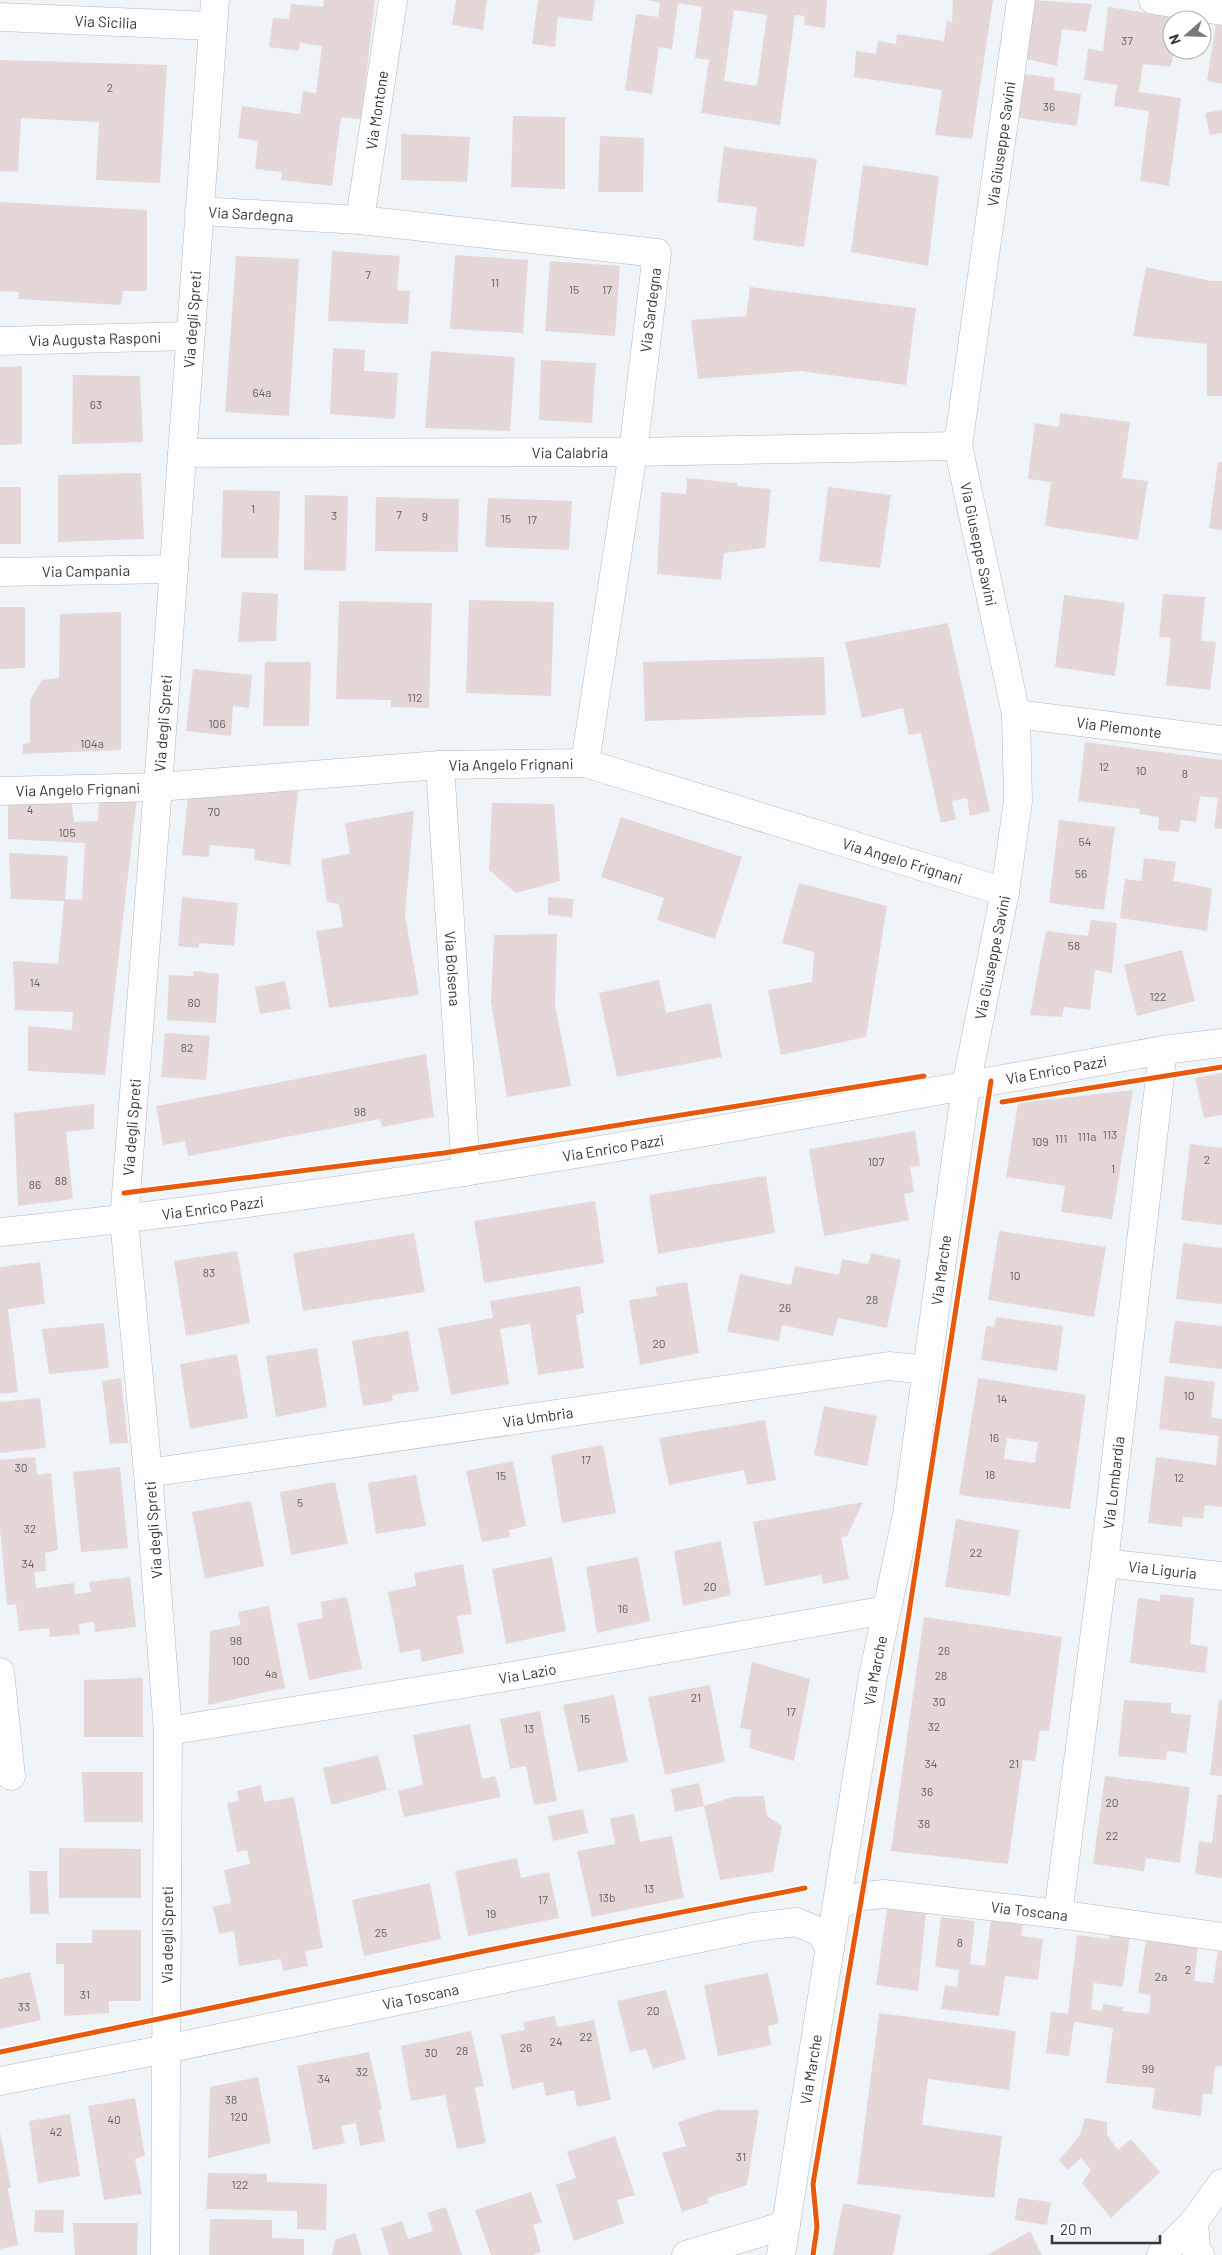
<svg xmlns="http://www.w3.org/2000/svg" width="1222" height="2255" font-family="Barlow,sans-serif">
<rect width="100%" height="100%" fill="#eff4f9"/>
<path fill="#e5d7d7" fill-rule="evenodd" d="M324,0H375L361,119L341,117L332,186L281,180L282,172L255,169L258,141L238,138L242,106L300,114L303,91L316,93L322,46L300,43L299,51L269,47L273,18L289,19L291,4L323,7Z
M456,0H487L483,30L452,25Z
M538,0H595L592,21L558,17L555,47L532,44Z
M648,0H827L825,28L804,25L805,16L795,15L780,125L701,113L709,60L695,58L702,7L678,3L672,49L659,47L652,94L625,90L636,14L658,17L660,3ZM734,10L767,15L757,86L724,81Z
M953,0H993L972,139L935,135L942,90L854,77L856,51L876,54L878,41L896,44L897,34L944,41L947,20L952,23Z
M1031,0L1092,4L1086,32L1062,29L1057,66L1022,58Z
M1108,7L1180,18L1172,20V50H1174L1171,67L1143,64L1139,92L1181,98L1169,186L1140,181L1149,111L1114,106L1117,85L1084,80L1088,49L1103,51Z
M1216,23L1222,24V84L1207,81Z
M0,60L167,65L160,183L96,180L99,122L21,118L18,172L0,171Z
M1018,73L1055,78L1054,90L1081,94L1077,126L1013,117Z
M1222,110V133L1210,135L1205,113Z
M513,116L565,117V189L511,187Z
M401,134L470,137L467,182L401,180Z
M600,136L644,138L643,192H598Z
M724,147L817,159L804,247L753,240L757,207L717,202Z
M863,165L939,176L928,266L851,252Z
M0,202L147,210V291H123L121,305L18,299L19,292L0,291Z
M332,251L400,256L397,290L410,291L408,324L328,321Z
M455,255L528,260L523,333L450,329Z
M236,256L299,259L289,416L225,412Z
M550,261L620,266L615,336L545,331Z
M1146,267L1211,281H1222V396H1207V344L1133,336Z
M750,287L916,308L906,385L800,371L698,379L691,320L746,316Z
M333,348L365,350L364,371L398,373L395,419L330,414Z
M431,351L515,357L510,431L425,428Z
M541,360L596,363L592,423L539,420Z
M22,366V444L0,445V367Z
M73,375L140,376L143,442L72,444Z
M1060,413L1130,422L1122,478L1148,481L1138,540L1045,526L1051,482L1028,479L1035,423L1059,427Z
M1218,462H1222V530L1209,528Z
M141,473L144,539L58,542V475Z
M687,478L737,483V486L771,489L765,548L724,553L721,580L657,574L661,492L686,494Z
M0,487H21V544H0Z
M828,487L891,495L880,568L819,561Z
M223,490L280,491L278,558H221Z
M305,495L348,496L346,571L304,570Z
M376,497L459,499L458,552L375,551Z
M488,498L572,501L569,550L485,547Z
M242,592L278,594L276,641L238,642Z
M1163,594L1205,597L1201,641L1216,642L1210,690L1166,685L1171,638L1159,637Z
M1064,595L1125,603L1115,676L1055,667Z
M469,600L554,602L551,696L466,693Z
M339,601L432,603L429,708L391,707V700L336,699Z
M0,607H25V668L0,669Z
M121,612V750L23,754V744L30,743V700L42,680L59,678L60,614Z
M948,623L990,811L970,816L967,798L952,801L956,819L941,823L921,733L909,735L903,708L862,718L845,642Z
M824,657L826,715L645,721L643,662Z
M265,662H311L309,726H263Z
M193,669L252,675L249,708L233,706L231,736L186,731Z
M1085,742L1222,760V829L1214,828L1218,798L1200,796L1196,822L1181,820L1179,832L1158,830L1159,817L1139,814L1140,809L1078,801Z
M189,785L298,791L290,865L254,860L255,849L210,845L209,857L182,855Z
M137,797L105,1075L28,1071V1026L72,1030L73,1012L15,1010L13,961L58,964L64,901L11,899L9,853L68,856L65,899L82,900L85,843L8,839V799L71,798L74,822L98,821L99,798Z
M492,803L554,804L560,881L516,893L489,870Z
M414,811L405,915L419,995L329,1008L316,931L343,927L339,904L327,902L321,859L350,854L345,823Z
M621,817L742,857L715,939L657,920L664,898L601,877Z
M1059,820L1115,827L1104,910L1049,903Z
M1144,858L1176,862L1173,881L1212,888L1207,931L1120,918L1125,879L1141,881Z
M799,883L887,906L866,1037L781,1055L768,990L812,982L814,952L782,943Z
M182,897L238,903L234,946L199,943V948L178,946Z
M548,897L574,899L572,917L548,915Z
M1091,920L1117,923L1112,973L1095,970L1090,1010L1064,1007L1062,1017L1030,1015L1046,931L1088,936Z
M557,934L555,1005L571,1086L507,1097L491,1002L494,935Z
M1182,950L1195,1001L1137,1016L1124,965Z
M194,971L219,974L216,1023L167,1020L169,975L193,976Z
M659,980L666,1013L711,1003L722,1057L617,1077L599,993Z
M285,981L291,1009L260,1014L255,987Z
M165,1033L210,1036L206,1080L161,1077Z
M426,1054L434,1117L382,1127L380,1119L188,1156L185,1141L163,1145L156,1106Z
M1222,1073V1115L1204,1118L1195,1078Z
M1133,1090L1112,1219L1061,1212L1065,1186L1006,1177L1018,1103Z
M94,1104V1129L66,1132L73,1199L18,1206L14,1113Z
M915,1131L920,1166L910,1167L914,1192L904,1194L909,1220L824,1236L809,1149Z
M1190,1144L1222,1148V1225L1181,1220Z
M766,1176L775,1233L658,1254L649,1195Z
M595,1201L604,1263L484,1283L474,1221Z
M999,1231L1106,1247L1094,1317L988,1300Z
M414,1233L425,1292L303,1311L293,1253Z
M1183,1243L1222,1248V1304L1176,1299Z
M237,1251L250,1323L186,1336L174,1261Z
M871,1253L901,1260L887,1328L838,1318L833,1336L782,1325L779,1341L727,1332L740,1274L791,1285L795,1266L839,1275L842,1259L868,1264Z
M40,1262L45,1304L8,1309L18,1392L0,1394V1267Z
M687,1282L699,1353L640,1365L629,1300L657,1296L655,1287Z
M580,1286L584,1313L576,1315L584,1368L538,1375L530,1324L500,1329L509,1384L451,1395L438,1328L493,1318L490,1301Z
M996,1317L1063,1326L1057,1371L981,1360L986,1326L994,1327Z
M1175,1321L1222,1326V1369L1169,1363Z
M104,1323L109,1368L49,1374L42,1329Z
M408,1331L419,1391L392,1395L393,1401L363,1406L352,1341Z
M317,1348L327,1407L276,1417L266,1356Z
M237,1354L248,1418L190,1429L180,1364Z
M1165,1376L1215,1382L1211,1417L1222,1419V1507L1205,1505L1203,1519L1183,1517L1182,1527L1148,1523L1156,1457L1216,1465L1219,1436L1159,1429Z
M121,1378L128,1443L110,1444L102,1381Z
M978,1378L1086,1395L1070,1509L959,1495ZM1007,1438L1038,1442L1035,1463L1004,1459Z
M40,1398L46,1448L0,1453V1402Z
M824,1406L877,1416L867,1466L814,1455Z
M765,1420L776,1480L747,1485L744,1470L669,1485L659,1438Z
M603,1445L616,1513L562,1523L551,1455Z
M35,1457L37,1475L51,1473L58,1550L45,1553L46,1571L34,1572L36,1588L74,1583L75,1594L91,1592L89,1582L130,1577L136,1627L95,1632L94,1622L79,1624L80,1634L50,1637L49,1628L19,1631L16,1604L7,1605L0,1529V1460Z
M513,1461L526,1526L509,1530L510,1537L482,1542L466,1471Z
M120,1467L128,1548L81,1552L73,1472Z
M416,1475L426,1526L376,1534L368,1483Z
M335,1482L348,1544L291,1555L280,1492Z
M251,1501L264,1566L205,1579L192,1512Z
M863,1502L847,1536L841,1537L849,1579L823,1584L821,1575L765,1586L753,1522Z
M956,1519L1019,1530L1010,1596L945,1587Z
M721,1541L731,1595L683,1606L674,1551Z
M552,1557L566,1631L506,1644L492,1569Z
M638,1557L650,1621L597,1633L586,1567Z
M463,1564L472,1614L457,1616L464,1653L422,1662L420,1649L400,1653L388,1592L416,1586L414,1573Z
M1160,1594L1194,1598L1190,1644L1208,1647L1205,1673L1130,1663L1138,1598L1160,1601Z
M347,1597L362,1669L309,1680L297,1623L323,1618L321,1602Z
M269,1606L285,1688L208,1705L210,1631L241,1625L238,1612Z
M924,1617L1062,1637L1049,1731L1040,1730L1035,1761L1023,1760L1008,1864L891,1851Z
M752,1662L810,1679L794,1761L749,1748L751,1730L740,1728Z
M143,1678V1737H84V1680Z
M710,1685L725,1762L665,1775L648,1697Z
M614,1695L628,1762L578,1772L563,1705Z
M1124,1700L1171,1703V1713L1191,1715L1186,1753L1167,1751L1166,1760L1118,1756Z
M1219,1700H1222V1776L1210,1775Z
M540,1711L557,1801L534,1805L526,1766L510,1769L500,1719Z
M470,1724L482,1779L495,1776L501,1797L404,1817L398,1791L423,1785L413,1735Z
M378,1755L387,1790L331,1805L323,1768Z
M82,1772H143V1822H84Z
M1105,1776L1190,1787L1180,1863L1146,1858L1144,1871L1093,1864Z
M699,1783L704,1806L675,1812L671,1789Z
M261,1785L264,1802L294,1797L323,1948L305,1951L308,1966L283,1971L281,1959L239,1966L234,1931L219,1934L213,1907L231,1903L224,1870L250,1864L247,1850L237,1852L227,1803L239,1801L237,1791Z
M1218,1794L1222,1795V1878L1195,1874L1199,1841L1212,1843Z
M764,1796L767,1816L782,1826L773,1872L720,1880L704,1806L733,1797Z
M583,1809L588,1833L553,1841L548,1816Z
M634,1814L640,1842L672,1836L684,1898L592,1917L577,1851L615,1844L610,1818Z
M59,1848L141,1849V1898H59Z
M517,1858L521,1878L549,1872L559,1918L468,1936L455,1871Z
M29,1871H47L49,1914H30Z
M430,1883L441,1939L364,1956L352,1900Z
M887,1909L926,1913L918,1991L876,1985Z
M941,1917L975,1921L970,1964L985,1966L991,1919L1023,1923L1021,1936L1043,1939L1038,1980L1005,1976L999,2016L941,2009L945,1985L957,1987L959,1970L935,1967Z
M92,1930H141V2001H109V2013L64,2016V1964H56V1943H92Z
M1110,1931L1130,1934L1123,1987L1094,1983L1091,2009L1102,2011L1103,2004L1123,2007V2011L1149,2014L1151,1995L1138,1993L1146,1940L1198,1947L1194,1981L1213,1983L1218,1950L1222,1951V2066L1215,2067L1212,2094H1203L1201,2116L1152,2109L1155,2088L1106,2083L1113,2028L1074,2022L1069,2056L1046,2053L1051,2012L1068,2014L1077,1935L1109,1939Z
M30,1972L41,2020L0,2029V1979Z
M768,1973L779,2023L768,2026L771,2045L718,2056L704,1985Z
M666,1990L686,2059L653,2069L646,2049L630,2052L617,2001Z
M879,2013L1016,2031L1009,2090L928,2079L922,2125L1002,2136L994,2198L857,2184Z
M555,2016L557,2027L594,2020L611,2100L577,2107L574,2090L546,2096L543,2082L512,2089L501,2035L525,2030L523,2022Z
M471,2031L484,2086L475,2088L486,2143L457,2149L445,2095L411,2101L401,2046Z
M369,2052L382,2109L379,2110L385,2141L360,2146L356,2123L341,2126L345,2143L313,2150L297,2066Z
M258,2077L271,2143L208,2158L210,2087Z
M135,2098L145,2156L135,2159L142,2194L104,2200L88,2106Z
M716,2110H759L747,2185L707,2198L709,2203L682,2212L662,2153L686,2146L678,2122Z
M70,2114L80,2176L38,2183L29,2121Z
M1085,2118L1107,2122V2135L1118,2150L1131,2139L1160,2172L1111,2218L1082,2183L1091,2170L1081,2158L1068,2170L1059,2160L1080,2135Z
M0,2132L11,2187L8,2188L18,2245L0,2249Z
M615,2136L635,2195L617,2200L624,2223L574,2241L556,2185L576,2178L567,2152Z
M208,2173L267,2174V2182L327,2184L326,2230L297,2229V2211L206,2209Z
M531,2192L542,2222L533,2225L541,2252L532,2255H491L475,2210Z
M1018,2198L1051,2202L1047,2225L1015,2220Z
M843,2203L901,2215L893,2255H833Z
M446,2207L462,2255H389L381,2228L402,2221L408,2239L433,2231L427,2213Z
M35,2210H64L63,2233L34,2232Z
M210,2219L272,2220V2238L304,2239V2255H209Z
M73,2223H138L137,2255H75Z
M1030,2231L1042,2255H987Z
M355,2233L362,2255H332L335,2240Z"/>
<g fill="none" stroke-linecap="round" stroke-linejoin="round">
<g stroke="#b4b8bb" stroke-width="29">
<g id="minor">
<path d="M1153,0L1222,11"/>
<path id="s1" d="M0,17L213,26"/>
<path id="s2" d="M199,211L360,220L657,253L633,452L585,763"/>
<path id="s3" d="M360,220L393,0"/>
<path id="s4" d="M0,341L190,336"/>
<path id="s5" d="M182,453L633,452L958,446"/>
<path id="s6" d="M0,572L174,569"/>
<path id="s7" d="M1016,714L1222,740"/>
<path id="s8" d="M440,765L466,1172"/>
<path id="s9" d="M0,791L158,787L440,765L585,763L1005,892"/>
<path id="s10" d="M0,1232C391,1193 777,1120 1163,1050L1222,1043"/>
<path id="s11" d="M148,1473L889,1366L927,1370"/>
<path id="s12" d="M1104,1563L1222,1576"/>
<path d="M0,1672L11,1776"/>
<path id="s13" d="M168,1731L512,1676L886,1610"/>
<path id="s14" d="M837,1905L863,1896L884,1894L1058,1914L1222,1937"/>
<path id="s15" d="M1058,1914L1104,1563L1163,1050"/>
<path id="s16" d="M0,2081L166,2049L754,1927L796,1922L820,1932L830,1948"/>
<path d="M1194,2222L1196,2251L1200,2255"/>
<path id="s17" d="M165,2255L168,1731L148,1473L124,1220L158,787L215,0"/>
<path d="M686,2255L786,2225"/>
<path id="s18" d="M781,2255L873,1676L907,1514L966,1086L1005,892L1018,801L1016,714L958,446L1021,0"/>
<path d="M1161,2255L1194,2222L1222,2183"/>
</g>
</g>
<use href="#minor" stroke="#fdfdfe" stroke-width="28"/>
<g stroke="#fff" stroke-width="8">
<path id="cycleway" d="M1002,1102L1222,1067
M124,1193L444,1153L924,1076
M0,2052L494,1949L805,1888
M813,2255L817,2227L813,2184L900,1671L991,1081"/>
</g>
<use href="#cycleway" stroke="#e8590c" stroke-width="5"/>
</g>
<g text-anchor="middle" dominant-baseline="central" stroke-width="4.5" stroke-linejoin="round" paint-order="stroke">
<g font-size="12" fill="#606063">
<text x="1127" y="40">37</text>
<text x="110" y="87">2</text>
<text x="1049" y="106">36</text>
<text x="368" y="274">7</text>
<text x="495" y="282">11</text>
<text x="574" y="289">15</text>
<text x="607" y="289">17</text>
<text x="262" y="392">64a</text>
<text x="96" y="404">63</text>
<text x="253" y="508">1</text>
<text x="399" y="514">7</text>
<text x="334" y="515">3</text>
<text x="425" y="516">9</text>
<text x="506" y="518">15</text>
<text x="532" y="519">17</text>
<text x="415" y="697">112</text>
<text x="217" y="723">106</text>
<text x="92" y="743">104a</text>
<text x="1104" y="766">12</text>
<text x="1141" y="770">10</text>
<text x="1185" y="773">8</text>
<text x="30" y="809">4</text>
<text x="214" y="811">70</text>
<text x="67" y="832">105</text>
<text x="1085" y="841">54</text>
<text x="1081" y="873">56</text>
<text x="1074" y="945">58</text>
<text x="35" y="982">14</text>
<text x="1158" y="996">122</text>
<text x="194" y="1002">80</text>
<text x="187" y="1047">82</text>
<text x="360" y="1111">98</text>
<text x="1110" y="1134">113</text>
<text x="1087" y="1136">111a</text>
<text x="1061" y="1138">111</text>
<text x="1040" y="1141">109</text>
<text x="1207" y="1159">2</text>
<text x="876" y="1161">107</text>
<text x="1113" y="1168">1</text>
<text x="61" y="1180">88</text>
<text x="35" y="1184">86</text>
<text x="209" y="1272">83</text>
<text x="1015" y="1275">10</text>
<text x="872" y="1299">28</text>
<text x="785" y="1307">26</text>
<text x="659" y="1343">20</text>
<text x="1189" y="1395">10</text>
<text x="1002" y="1398">14</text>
<text x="994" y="1437">16</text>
<text x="586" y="1459">17</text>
<text x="21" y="1467">30</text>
<text x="990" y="1474">18</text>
<text x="501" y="1475">15</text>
<text x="1179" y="1477">12</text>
<text x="300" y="1502">5</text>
<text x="30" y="1528">32</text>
<text x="976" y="1552">22</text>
<text x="28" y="1563">34</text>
<text x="710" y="1586">20</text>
<text x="623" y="1608">16</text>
<text x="236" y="1640">98</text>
<text x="944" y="1650">26</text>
<text x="241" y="1660">100</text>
<text x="271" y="1673">4a</text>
<text x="941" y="1675">28</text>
<text x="696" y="1697">21</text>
<text x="939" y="1701">30</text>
<text x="791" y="1711">17</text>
<text x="585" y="1718">15</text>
<text x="934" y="1726">32</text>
<text x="529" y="1728">13</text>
<text x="931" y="1763">34</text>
<text x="1014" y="1763">21</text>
<text x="927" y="1791">36</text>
<text x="1112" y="1802">20</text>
<text x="924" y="1823">38</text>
<text x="1112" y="1835">22</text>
<text x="649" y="1888">13</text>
<text x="607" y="1897">13b</text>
<text x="543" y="1899">17</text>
<text x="491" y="1913">19</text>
<text x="381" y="1932">25</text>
<text x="960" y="1942">8</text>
<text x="1188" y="1969">2</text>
<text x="1161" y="1976">2a</text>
<text x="85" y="1994">31</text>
<text x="24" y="2006">33</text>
<text x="653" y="2010">20</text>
<text x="586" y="2036">22</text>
<text x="556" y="2041">24</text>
<text x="526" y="2047">26</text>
<text x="462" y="2050">28</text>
<text x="431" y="2052">30</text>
<text x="1148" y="2068">99</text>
<text x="362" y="2071">32</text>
<text x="324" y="2078">34</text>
<text x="231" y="2099">38</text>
<text x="239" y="2116">120</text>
<text x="114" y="2119">40</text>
<text x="56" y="2131">42</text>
<text x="741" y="2156">31</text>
<text x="240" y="2184">122</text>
</g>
<g font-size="15" fill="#34383c" stroke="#fff">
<text stroke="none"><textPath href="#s1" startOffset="106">Via Sicilia</textPath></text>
<text stroke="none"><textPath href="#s3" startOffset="111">Via Montone</textPath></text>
<text stroke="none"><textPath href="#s18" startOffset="2140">Via Giuseppe Savini</textPath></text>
<text stroke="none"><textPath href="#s2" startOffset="52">Via Sardegna</textPath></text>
<text transform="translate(650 310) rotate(-83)">Via Sardegna</text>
<text stroke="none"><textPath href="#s17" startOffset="1940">Via degli Spreti</textPath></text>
<text stroke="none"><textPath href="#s4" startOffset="95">Via Augusta Rasponi</textPath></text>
<text stroke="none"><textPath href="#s5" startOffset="388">Via Calabria</textPath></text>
<text transform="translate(979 544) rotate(78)">Via Giuseppe Savini</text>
<text stroke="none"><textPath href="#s6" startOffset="86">Via Campania</textPath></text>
<text stroke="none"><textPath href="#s17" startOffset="1535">Via degli Spreti</textPath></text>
<text stroke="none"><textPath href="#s7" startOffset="104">Via Piemonte</textPath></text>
<text stroke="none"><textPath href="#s9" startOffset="512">Via Angelo Frignani</textPath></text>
<text stroke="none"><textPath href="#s9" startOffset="78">Via Angelo Frignani</textPath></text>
<text stroke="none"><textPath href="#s9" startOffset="918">Via Angelo Frignani</textPath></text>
<text stroke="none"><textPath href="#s18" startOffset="1315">Via Giuseppe Savini</textPath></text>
<text stroke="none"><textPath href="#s8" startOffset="204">Via Bolsena</textPath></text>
<text stroke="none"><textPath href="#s10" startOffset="1069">Via Enrico Pazzi</textPath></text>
<text stroke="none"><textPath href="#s17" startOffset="1130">Via degli Spreti</textPath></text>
<text stroke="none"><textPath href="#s10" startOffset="619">Via Enrico Pazzi</textPath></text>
<text stroke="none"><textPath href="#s10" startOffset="214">Via Enrico Pazzi</textPath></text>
<text stroke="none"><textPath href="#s18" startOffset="998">Via Marche</textPath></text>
<text stroke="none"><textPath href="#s11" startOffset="394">Via Umbria</textPath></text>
<text stroke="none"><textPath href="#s15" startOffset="435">Via Lombardia</textPath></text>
<text transform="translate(153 1530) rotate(-94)">Via degli Spreti</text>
<text stroke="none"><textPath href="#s12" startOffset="59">Via Liguria</textPath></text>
<text stroke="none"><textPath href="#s18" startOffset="592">Via Marche</textPath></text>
<text stroke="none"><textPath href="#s13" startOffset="364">Via Lazio</textPath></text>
<text stroke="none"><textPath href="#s14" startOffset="195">Via Toscana</textPath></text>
<text stroke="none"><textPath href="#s17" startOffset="320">Via degli Spreti</textPath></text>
<text stroke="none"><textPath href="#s16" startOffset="429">Via Toscana</textPath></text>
<text stroke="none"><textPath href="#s18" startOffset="188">Via Marche</textPath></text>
</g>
</g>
<g transform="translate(1187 35) rotate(250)"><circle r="24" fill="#ffffff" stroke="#aeafb1"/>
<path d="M0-4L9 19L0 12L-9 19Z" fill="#757a7e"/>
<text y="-8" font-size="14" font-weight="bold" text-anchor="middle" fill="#34383c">N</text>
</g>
<path d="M1052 2235v8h108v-8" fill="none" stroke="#34383c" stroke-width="2.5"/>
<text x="1060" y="2235" font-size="15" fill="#34383c" stroke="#ffffff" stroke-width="4" paint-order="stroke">20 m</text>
</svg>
